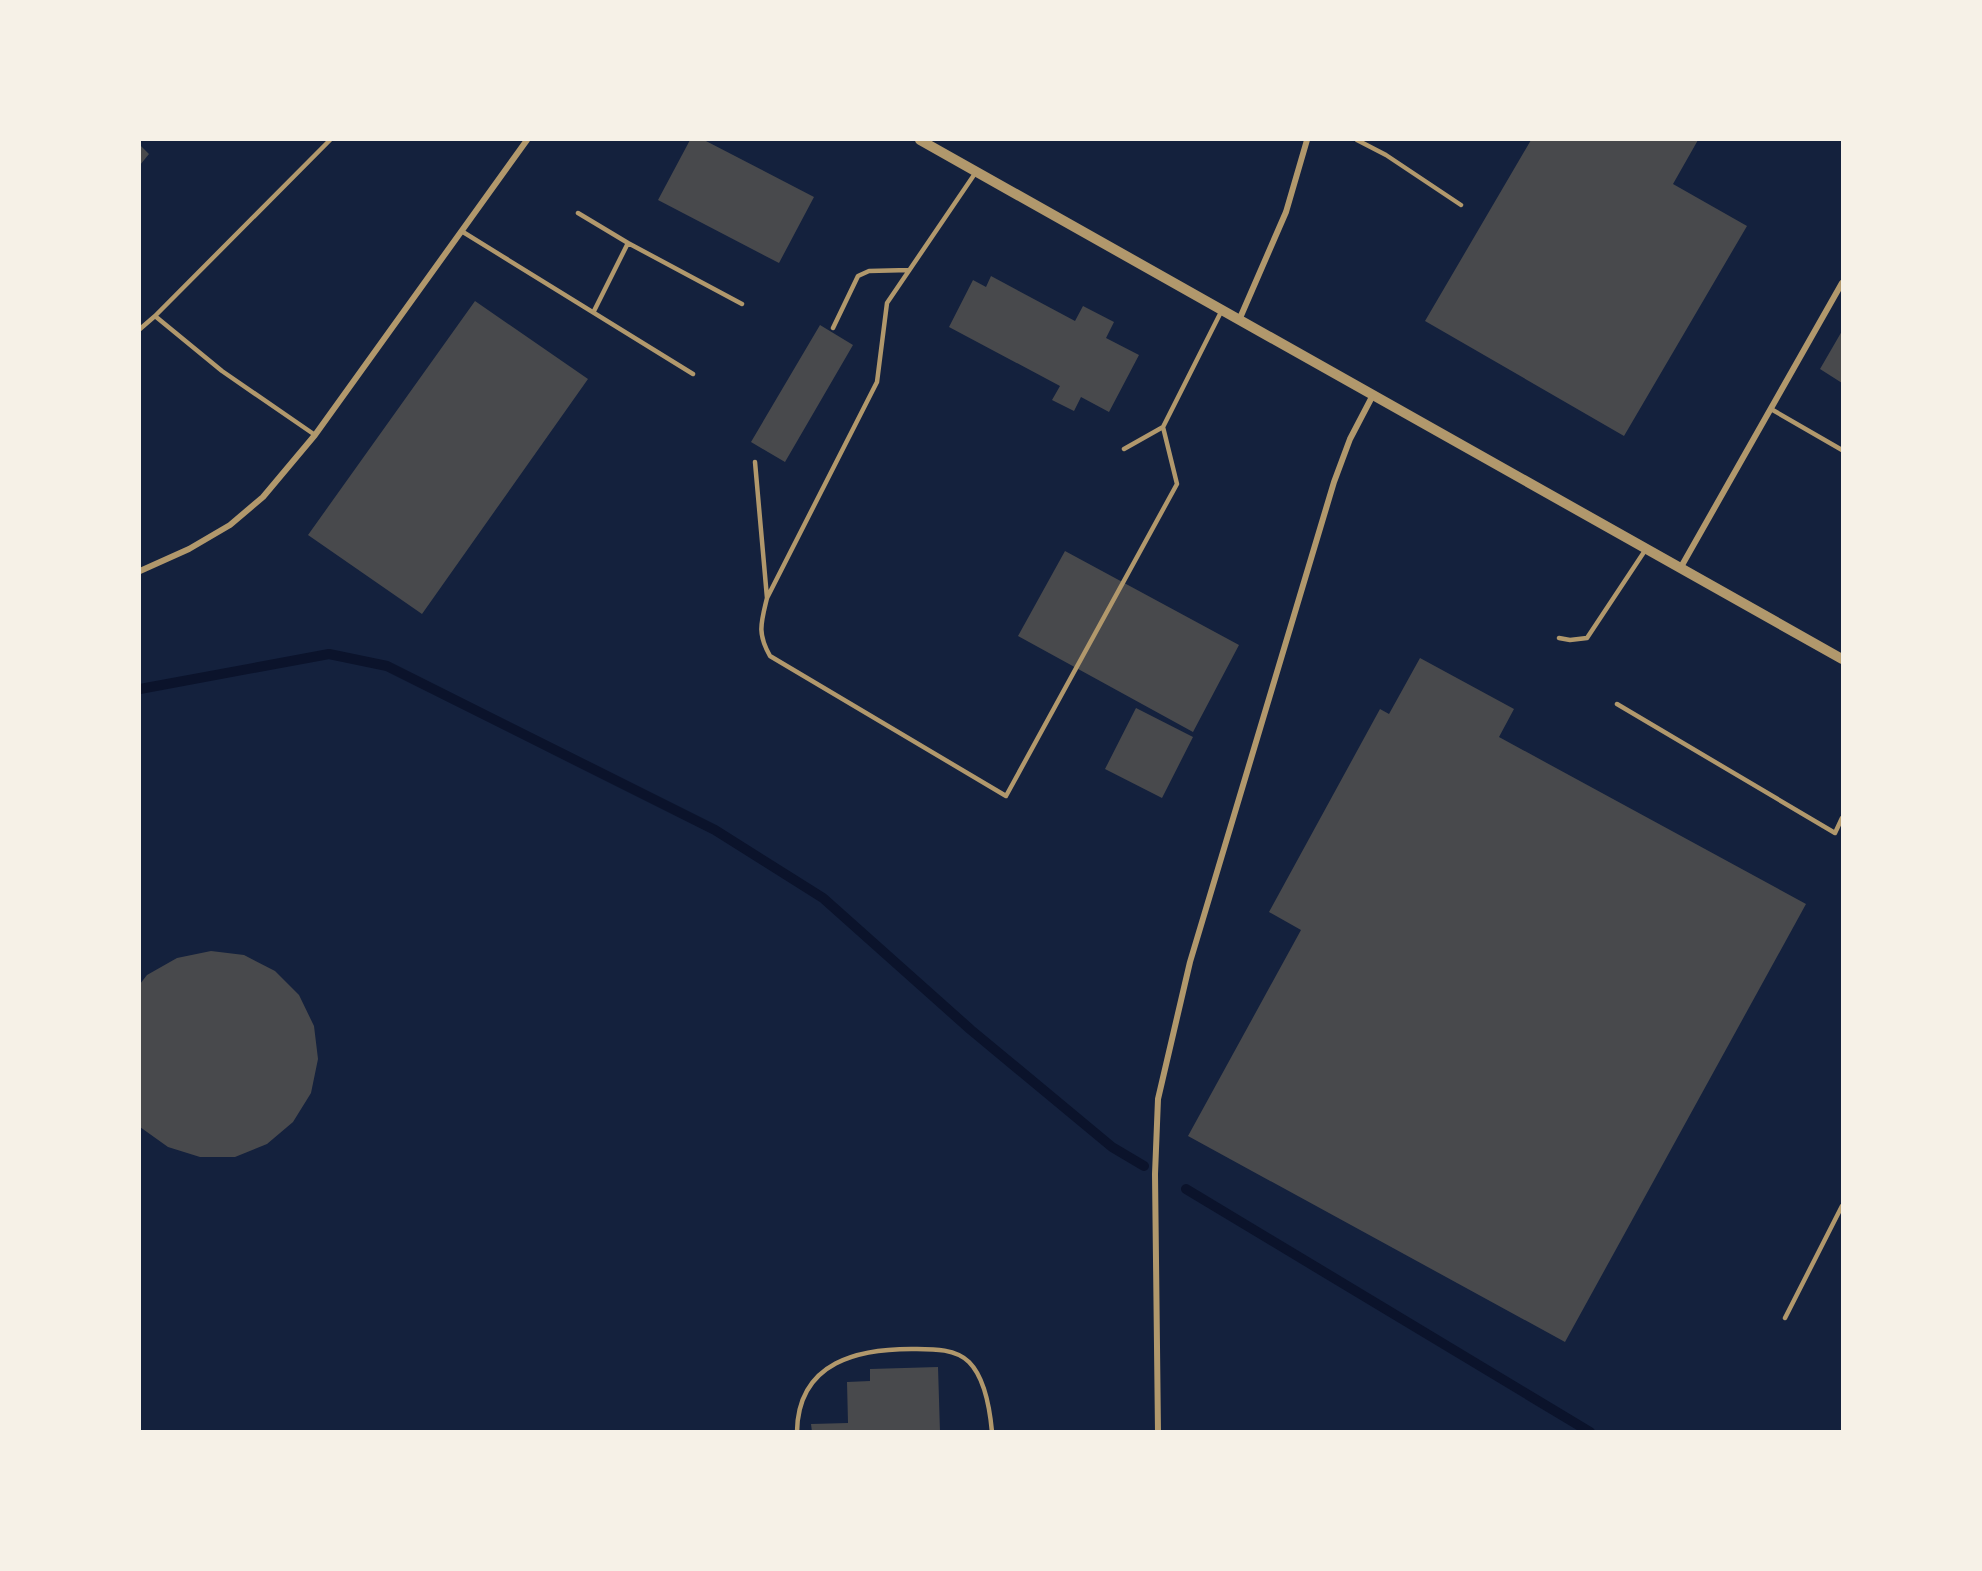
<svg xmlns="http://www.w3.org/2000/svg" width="1982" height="1571" viewBox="0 0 1982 1571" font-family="'Archivo Narrow',sans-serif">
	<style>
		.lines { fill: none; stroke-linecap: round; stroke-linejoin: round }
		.stream { stroke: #0b132b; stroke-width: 10 }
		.building { fill: #48494c }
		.service { stroke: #b1986c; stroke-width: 4.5 }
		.minor { stroke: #b1986c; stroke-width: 6 }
		.tertiary { stroke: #b1986c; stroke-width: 10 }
	</style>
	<rect width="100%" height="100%" fill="#14213d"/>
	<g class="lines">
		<path class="stream" d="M140,689L329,654L387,666L715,830L823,898L971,1030L1112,1147L1144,1166
			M1186,1189L1590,1432"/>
	</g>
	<path class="building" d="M690,140H704L814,197L779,263L658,200Z
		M1531,140H1698L1673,184L1747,226L1624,436L1425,321Z
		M140,145L149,154L140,165Z
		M991,276L1075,321L1083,306L1114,322L1106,338L1139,355L1109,412L1081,397L1074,411L1052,400L1060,386L949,327L973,280L986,287Z
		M475,301L588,379L422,614L308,535Z
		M820,325L853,345L785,462L751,442Z
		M1842,331V383L1820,369Z
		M1065,551L1239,645L1193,732L1018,636Z
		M1420,658L1514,709L1499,737L1806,904L1565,1342L1188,1136L1301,930L1269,912L1380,709L1389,714Z
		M1136,708L1193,737L1162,798L1105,769Z
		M211,951L244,955L275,971L299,995L314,1026L318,1059L311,1093L293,1122L267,1144L235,1157H200L168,1147L140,1127V984L147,975L177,958Z
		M938,1367L940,1432H812L811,1424L848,1423L847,1382L870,1381V1369Z"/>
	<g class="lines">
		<path class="service" d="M1357,140L1386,155L1461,205
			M976,172L887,303L877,382L767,598C761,623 757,633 770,656L1006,796L1177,484L1163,427
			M578,213L628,243
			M463,232L693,374
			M594,311L628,243L742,304
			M155,316L330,140
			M833,328L858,276L869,271L909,270
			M140,329L155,316L222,371L315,435
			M1771,409L1842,450
			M1124,449L1163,427L1221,312
			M755,462L767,598
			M1559,638L1570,640L1587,638L1646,549
			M1617,704L1835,833L1842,818
			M1785,1318L1842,1206
			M797,1432C798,1361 859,1348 917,1349C934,1349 956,1349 969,1362C985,1378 990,1410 992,1432"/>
		<path class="minor" d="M1240,318L1286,212L1307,140
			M1681,567L1842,283
			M140,571L189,549L230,525L263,497L315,435L527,140
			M1158,1432L1155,1174L1158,1099L1190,962L1334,482L1350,439L1373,395"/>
		<path class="tertiary" d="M920,140L1842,659"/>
	</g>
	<rect width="1982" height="1571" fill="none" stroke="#f6f1e7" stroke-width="282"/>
</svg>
